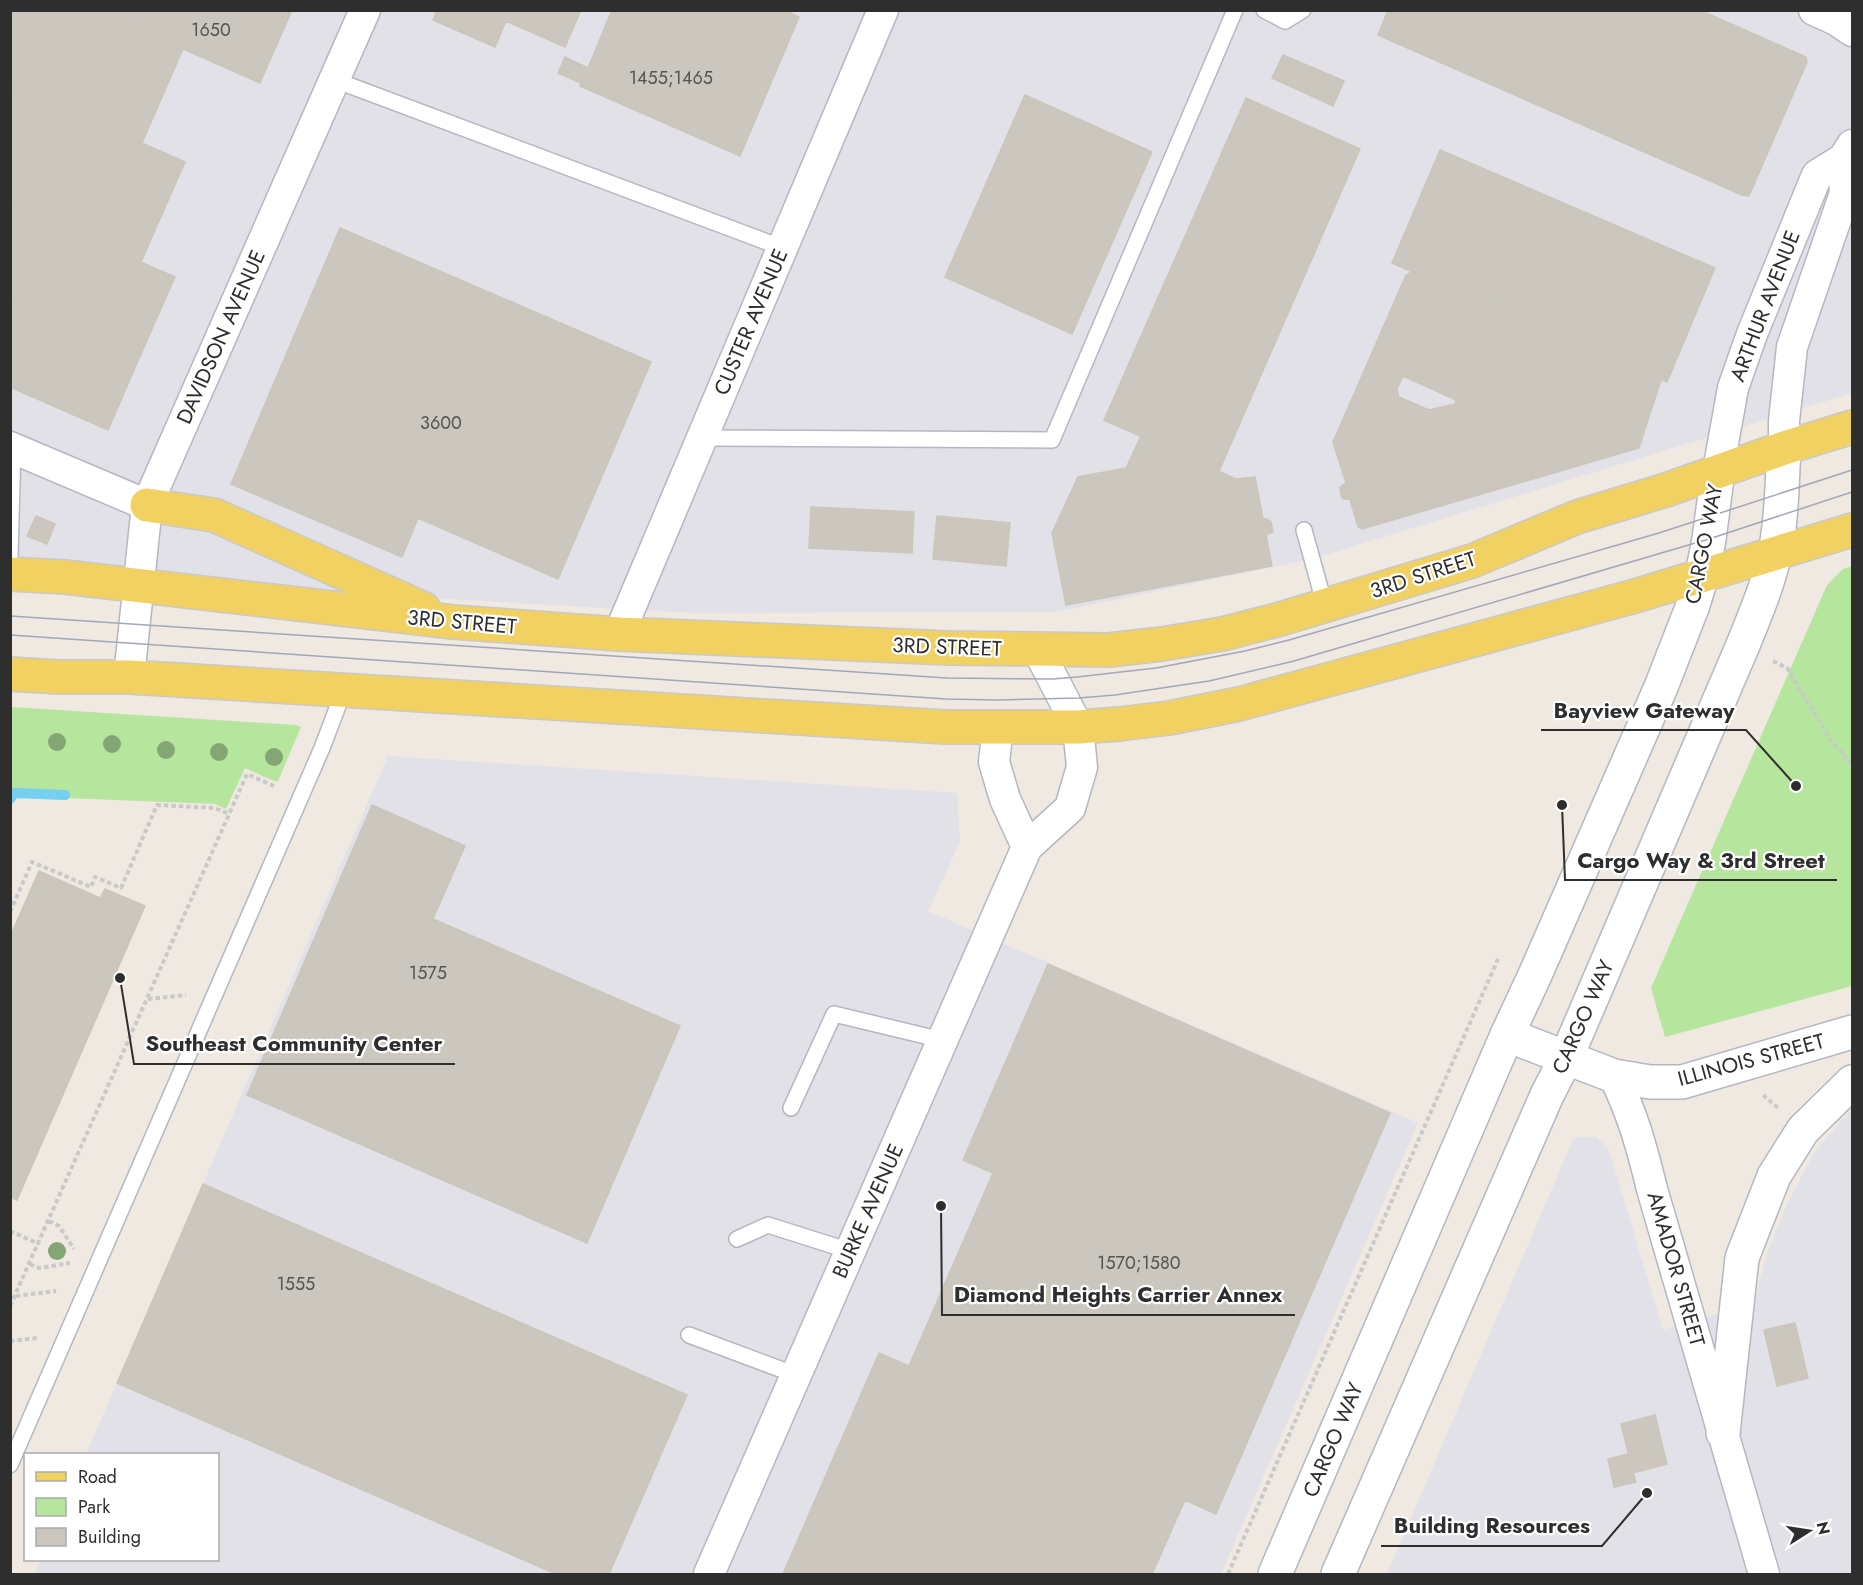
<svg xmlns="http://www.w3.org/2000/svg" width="1863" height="1585" viewBox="0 0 1863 1585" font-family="Jost,sans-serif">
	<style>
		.industrial { fill: #e3e1e8 }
		.green { fill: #b6e59e }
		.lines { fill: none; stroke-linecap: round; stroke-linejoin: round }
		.stream { stroke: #75cff0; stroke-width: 10 }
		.building { fill: #cbc7bf; stroke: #cbc5ba; stroke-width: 1.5; fill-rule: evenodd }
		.service-casing { stroke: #b4b7c1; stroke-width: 18 }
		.minor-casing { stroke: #b4b7c1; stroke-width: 33 }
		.tertiary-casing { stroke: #b4b7c1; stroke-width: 36 }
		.secondary-casing { stroke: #b4b7c1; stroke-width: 36 }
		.primary-casing { stroke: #c9c9c9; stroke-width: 36 }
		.path { stroke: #c9c9c9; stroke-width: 4; stroke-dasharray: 4.5 3; stroke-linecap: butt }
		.service { stroke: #fff; stroke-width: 15 }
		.minor { stroke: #fff; stroke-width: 30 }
		.tertiary { stroke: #fff; stroke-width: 33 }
		.secondary { stroke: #fff; stroke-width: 33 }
		.primary { stroke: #f2d163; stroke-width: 33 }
		.tram { stroke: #a3a6b8; stroke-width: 1.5 }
		.tree { fill: #84a574 }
		.labels { text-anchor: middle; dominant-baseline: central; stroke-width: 4.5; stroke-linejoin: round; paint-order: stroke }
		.number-label { font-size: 18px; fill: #555452 }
		.street-label { font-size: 21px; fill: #2e2e2e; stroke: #fff }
		.leader { fill: none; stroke: #2e2e2e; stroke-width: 2 }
		.callout-dot { fill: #2e2e2e; stroke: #fff; stroke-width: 2 }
		.callout-label { font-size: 22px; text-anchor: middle; font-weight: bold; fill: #2e2e2e; stroke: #fff; stroke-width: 4.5; stroke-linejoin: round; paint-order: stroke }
	</style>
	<rect width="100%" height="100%" fill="#efe9e1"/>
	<path class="industrial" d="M10,11H1852V393L1312,559L1056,612L693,613L11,574Z
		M388,756L957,793L960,842L928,911L1418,1123L1221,1574H34L41,1560H218V1454H86Z
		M1852,1109V1574H1387L1574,1137H1596L1609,1150L1663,1330L1754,1303L1768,1251L1788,1202L1815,1151Z"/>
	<path class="green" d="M1852,566V986L1665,1037L1651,988L1827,585L1843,569Z
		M11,707L296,725L301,727L278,781H274L245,768L226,809L215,804L66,798L65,793L14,790L11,791Z"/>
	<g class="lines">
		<path class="stream" d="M10,799L14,793L65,795"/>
	</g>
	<path class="building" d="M10,10H95L183,49L142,143L10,85Z
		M95,10H292L260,83Z
		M437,10H581L565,47L506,21L495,47L433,20Z
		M612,10H784L799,17L740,156L580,86L581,83L558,73L565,57L588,68Z
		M1388,10H1700L1806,57L1807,62L1749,196L1742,195L1378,35Z
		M1283,55L1344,81L1333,106L1272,78Z
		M10,85L64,109L20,209L10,205Z
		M1025,95L1152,152L1072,334L945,277Z
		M1246,98L1360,149L1219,471L1104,420Z
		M64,109L185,162L141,262L20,209Z
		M1440,150L1715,268L1667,382L1392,263Z
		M10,205L175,277L141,354L10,297Z
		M340,228L651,362L558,579L418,518L402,557L231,484Z
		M1412,272L1661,380L1639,448L1362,529L1358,527L1350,499H1343L1341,495L1340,487L1346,483L1333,442L1406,275ZM1403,376L1456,400L1455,404L1429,410L1399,397L1397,389Z
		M10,297L141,354L108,430L10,387Z
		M1141,436L1236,479L1255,477L1263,519H1267L1271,522L1273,532L1266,535L1272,566L1066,605L1052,533L1078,477L1126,468Z
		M811,507L914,512L912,553L809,548Z
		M36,516L55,524L47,544L27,536Z
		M937,516L1010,523L1006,566L933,559Z
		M372,805L465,846L433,919L680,1026L587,1243L247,1095Z
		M39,871L100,898L105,889L145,906L17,1200L10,1197V937Z
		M1048,964L1390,1113L1216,1514L1185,1500L1152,1574H783L879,1353L909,1366L993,1173L963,1160Z
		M203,1184L687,1395L609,1574H556L117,1383Z
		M1795,1323L1808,1378L1777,1386L1764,1330Z
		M1655,1415L1667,1464L1633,1473L1621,1424Z
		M1628,1454L1636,1482L1614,1487L1608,1459Z"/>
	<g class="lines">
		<defs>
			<path id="service" d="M1264,10L1285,21L1303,10
				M335,80L783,248
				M703,438L1052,440L1235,10
				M1304,530L1325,606
				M10,556L13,448
				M791,1108L834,1014L942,1040
				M737,1239L768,1225L850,1251
				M689,1335L796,1375
				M10,1465L322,748L344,690"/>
			<path id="minor" d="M1814,10L1836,20L1852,31
				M10,447L147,505
				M1784,448V421L1792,347L1845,193L1843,159
				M1718,471L1733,388L1752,334L1817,175L1843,159L1852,145
				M619,634L883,10
				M129,677L147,505L365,10
				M998,727L994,762L1005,799L1027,847
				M1614,1076C1633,1115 1642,1148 1652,1189L1764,1574
				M709,1574L1027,847L1070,808L1082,767L1078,727L1038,650"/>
			<path id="tertiary" d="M1507,1035L1614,1076L1650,1082H1682L1852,1032
				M1723,1433L1742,1258L1774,1176L1803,1130L1852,1082"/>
			<path id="secondary" d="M1275,1574L1507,1035L1535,975L1661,687L1693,605L1702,575L1709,539L1718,471
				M1338,1574L1547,1095L1566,1058L1743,645C1755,615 1768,585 1775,553C1782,519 1782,482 1784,448"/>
			<path id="primary" d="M147,505L214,515L424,609
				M10,574L65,577L453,622L619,634L948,648L1109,650L1162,644L1222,634L1277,620L1472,561L1577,517L1666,490L1784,448L1852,427
				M10,674L59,677H129L945,727H1078L1119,724L1169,718L1239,704L1635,596L1852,530"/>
		</defs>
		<use href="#service" class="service-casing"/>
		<use href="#minor" class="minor-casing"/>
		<use href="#tertiary" class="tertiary-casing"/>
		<use href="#secondary" class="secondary-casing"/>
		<use href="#primary" class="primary-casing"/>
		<path class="path" d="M1773,661L1787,668L1832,742L1852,765
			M10,912L32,862L91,887L95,877L121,888L157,805L215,808L229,814
			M148,999L186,995
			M1763,1095L1778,1108
			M49,1221L59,1226L74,1249
			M10,1231L39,1244
			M30,1264L39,1268L70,1263
			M16,1296L56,1291
			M10,1306L247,774L276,787
			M10,1341L37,1338
			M1228,1574L1498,959"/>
		<use href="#service" class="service"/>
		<use href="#minor" class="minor"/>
		<use href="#tertiary" class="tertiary"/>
		<use href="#secondary" class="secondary"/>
		<use href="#primary" class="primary"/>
		<path class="tram" d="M10,616L947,678L1053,679L1077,677L1156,668L1245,651L1289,640L1659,533L1852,470
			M10,635L946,699L997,700L1079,698L1115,695L1209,681L1294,661L1709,539L1852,492"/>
	</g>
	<g class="tree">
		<circle cx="57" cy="742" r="9"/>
		<circle cx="112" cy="744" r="9"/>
		<circle cx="166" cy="750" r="9"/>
		<circle cx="219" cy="752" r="9"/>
		<circle cx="274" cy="757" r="9"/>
		<circle cx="57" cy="1251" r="9"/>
	</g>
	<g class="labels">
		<g class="number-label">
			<text x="211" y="30">1650</text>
			<text x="671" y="78">1455;1465</text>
			<text x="441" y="423">3600</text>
			<text x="428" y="973">1575</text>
			<text x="1139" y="1263">1570;1580</text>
			<text x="296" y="1284">1555</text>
		</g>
		<g class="street-label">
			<text transform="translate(1765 306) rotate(-69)">ARTHUR AVENUE</text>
			<text transform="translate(751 322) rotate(-67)">CUSTER AVENUE</text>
			<text transform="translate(221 337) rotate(-66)">DAVIDSON AVENUE</text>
			<text transform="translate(1704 544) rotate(-79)">CARGO WAY</text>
			<text transform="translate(1423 575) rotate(-18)">3RD STREET</text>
			<text transform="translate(462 622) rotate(5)">3RD STREET</text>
			<text transform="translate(947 647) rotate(2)">3RD STREET</text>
			<text transform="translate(1583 1017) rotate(-66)">CARGO WAY</text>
			<text transform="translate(1751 1060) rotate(-15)">ILLINOIS STREET</text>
			<text transform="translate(868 1211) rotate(-66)">BURKE AVENUE</text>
			<text transform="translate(1676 1269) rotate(74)">AMADOR STREET</text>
			<text transform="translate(1333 1440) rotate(-67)">CARGO WAY</text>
		</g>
	</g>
	<path class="leader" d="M1796 786L1746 730H1541M1562 805L1565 880H1837M120 978L134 1064H455M941 1206L942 1315H1295M1647 1493L1602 1546H1381"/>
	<g class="callout-dot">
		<circle cx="1796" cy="786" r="6"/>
		<circle cx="1562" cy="805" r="6"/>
		<circle cx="120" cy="978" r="6"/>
		<circle cx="941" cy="1206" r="6"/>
		<circle cx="1647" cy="1493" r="6"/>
	</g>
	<g class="callout-label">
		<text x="1644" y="718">Bayview Gateway</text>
		<text x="1701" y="868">Cargo Way &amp; 3rd Street</text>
		<text x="294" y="1051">Southeast Community Center</text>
		<text x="1118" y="1302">Diamond Heights Carrier Annex</text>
		<text x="1492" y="1533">Building Resources</text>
	</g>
	<rect width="1863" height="1585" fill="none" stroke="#2e2e2e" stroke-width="24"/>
	<rect x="24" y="1453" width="195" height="108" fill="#ffffff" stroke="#ababab" stroke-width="1.5"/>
	<rect x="36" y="1472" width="30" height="9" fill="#f2d163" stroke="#ababab" stroke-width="1.5"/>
	<text x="78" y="1483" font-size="18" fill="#2e2e2e">Road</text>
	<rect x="36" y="1498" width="30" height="18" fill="#b6e59e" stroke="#ababab" stroke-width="1.5"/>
	<text x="78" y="1513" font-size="18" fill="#2e2e2e">Park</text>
	<rect x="36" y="1528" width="30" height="18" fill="#cbc7bf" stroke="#ababab" stroke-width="1.5"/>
	<text x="78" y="1543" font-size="18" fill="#2e2e2e">Building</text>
	<g transform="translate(1809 1531) rotate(78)" stroke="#ffffff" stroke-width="4.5" paint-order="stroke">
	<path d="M0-4.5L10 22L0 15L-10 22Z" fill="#2e2e2e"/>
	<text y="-9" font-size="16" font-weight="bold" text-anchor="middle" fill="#2e2e2e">N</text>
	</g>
</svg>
